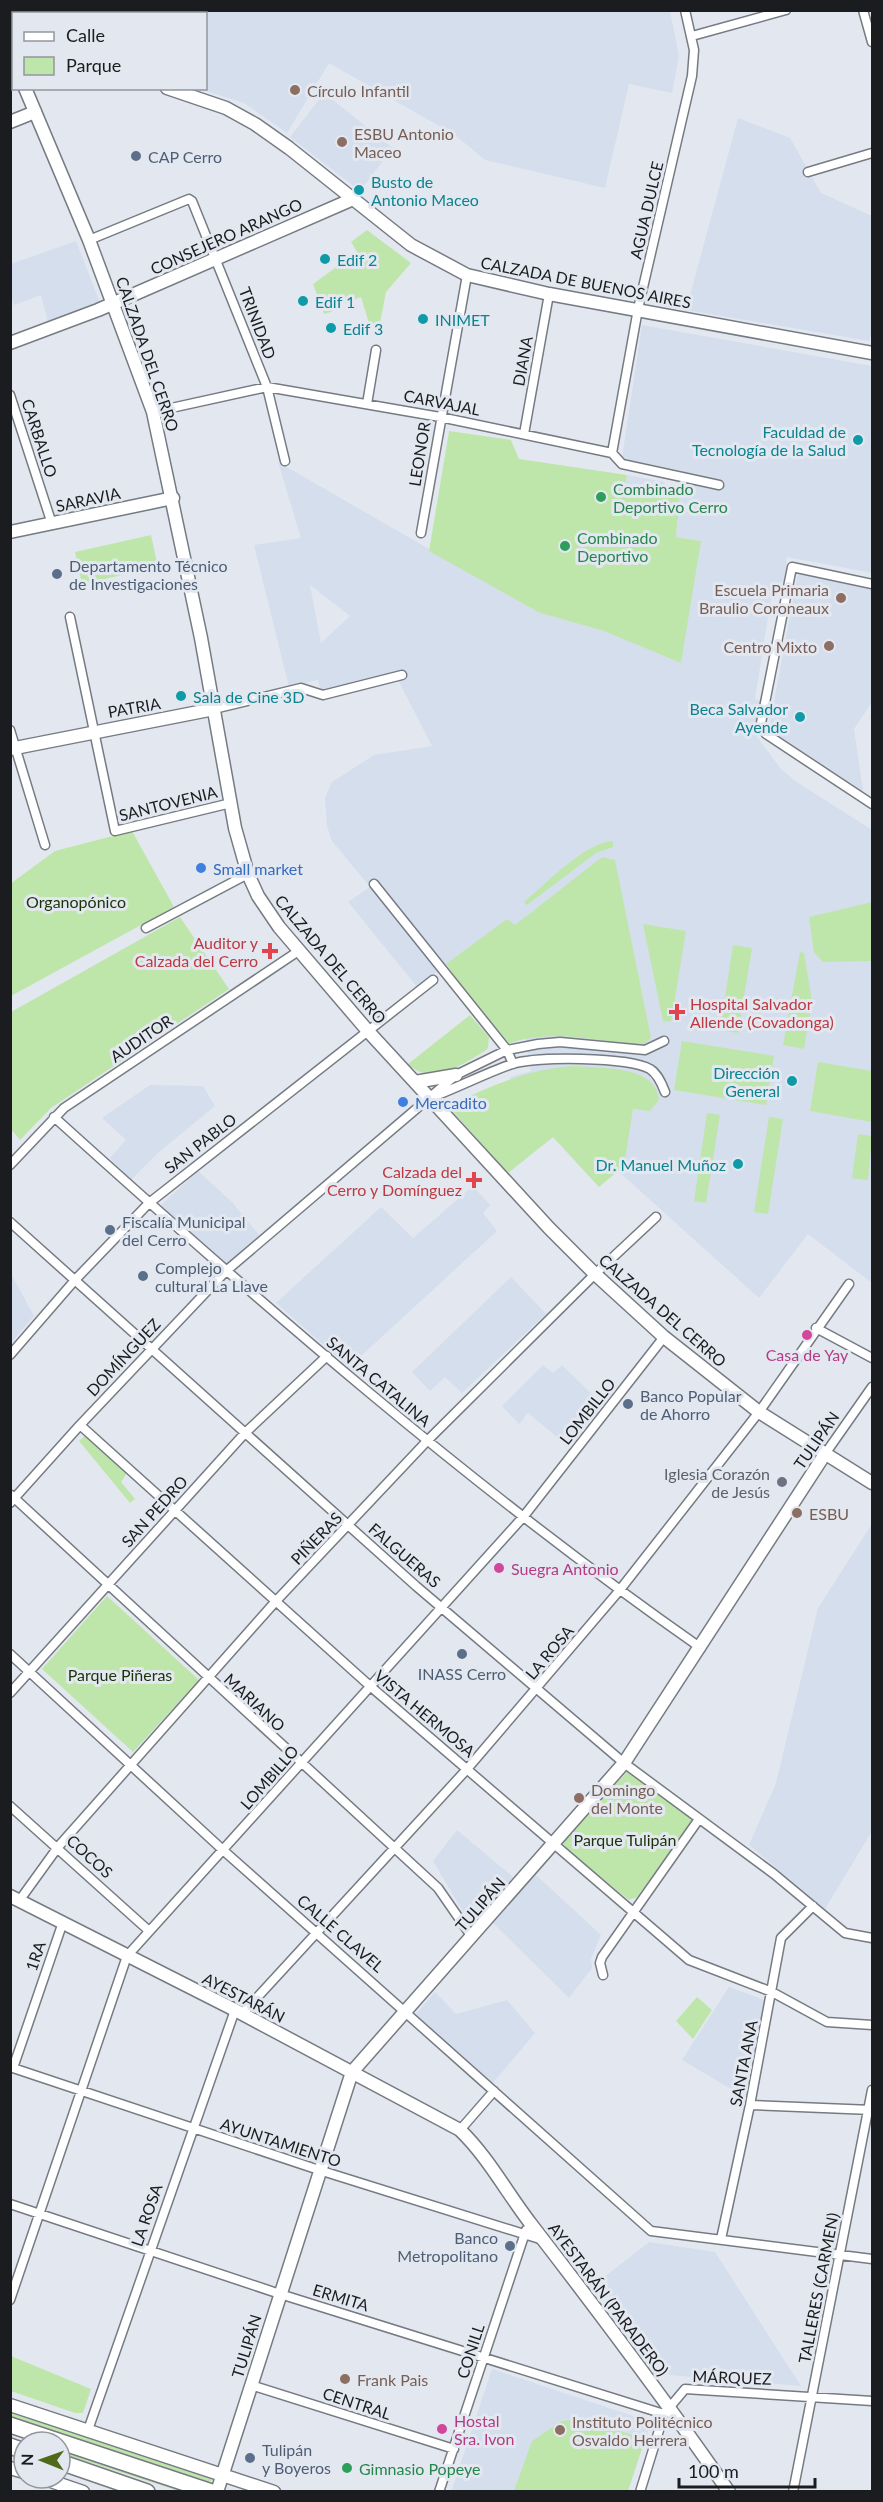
<svg xmlns="http://www.w3.org/2000/svg" width="883" height="2502" viewBox="0 0 883 2502" font-family="Lato,sans-serif">
	<style>
		.built { fill: #d4deec; fill-rule: evenodd }
		.green { fill: #bfe6aa }
		.lines { fill: none; stroke-linecap: round; stroke-linejoin: round }
		.street-casing { stroke: #767b82; stroke-width: 11 }
		.secondary-casing { stroke: #767b82; stroke-width: 15 }
		.primary-casing { stroke: #767b82; stroke-width: 15 }
		.highway-casing { stroke: #767b82; stroke-width: 18 }
		.street { stroke: #fff; stroke-width: 8 }
		.secondary { stroke: #fff; stroke-width: 12 }
		.primary { stroke: #fff; stroke-width: 12 }
		.highway { stroke: #fff; stroke-width: 15 }
		.education-dot { fill: #8d6e63; stroke: #e3e8f0; stroke-width: 2 }
		.service-dot { fill: #5c6f8a; stroke: #e3e8f0; stroke-width: 2 }
		.culture-dot { fill: #0f9aa8; stroke: #e3e8f0; stroke-width: 2 }
		.leisure-dot { fill: #2e9e5b; stroke: #e3e8f0; stroke-width: 2 }
		.shop-dot { fill: #3f7fe0; stroke: #e3e8f0; stroke-width: 2 }
		.health-dot { fill: #e0444e; stroke: #e3e8f0; stroke-width: 2 }
		.hotel-dot { fill: #d1479c; stroke: #e3e8f0; stroke-width: 2 }
		.worship-dot { fill: #6b7280; stroke: #e3e8f0; stroke-width: 2 }
		.labels { text-anchor: middle; dominant-baseline: central; stroke-width: 6; stroke-linejoin: round; paint-order: stroke }
		.education-label { font-size: 16px; fill: #785e54; stroke: #e3e8f0; text-anchor: start }
		.service-label { font-size: 16px; fill: #4e5e75; stroke: #e3e8f0; text-anchor: start }
		.culture-label { font-size: 16px; fill: #0d838f; stroke: #e3e8f0; text-anchor: start }
		.street-label { font-size: 16px; fill: #1a1c1f; stroke: #e3e8f0 }
		.leisure-label { font-size: 16px; fill: #27864d; stroke: #e3e8f0; text-anchor: start }
		.shop-label { font-size: 16px; fill: #366cbe; stroke: #e3e8f0; text-anchor: start }
		.park-label { font-size: 16px; fill: #1a3309; stroke: #e3e8f0 }
		.health-label { font-size: 16px; fill: #be3a42; stroke: #e3e8f0; text-anchor: end }
		.hotel-label { font-size: 16px; fill: #b23c85; stroke: #e3e8f0; text-anchor: start }
		.worship-label { font-size: 16px; fill: #5b616d; stroke: #e3e8f0; text-anchor: end }
	</style>
	<rect width="100%" height="100%" fill="#e3e8f0"/>
	<path class="built" d="M184,11H670L679,56L672,93L629,84L605,188L485,160L455,135L329,63L287,133L244,103L200,89L206,88V14L183,13Z
		M324,93L393,148L360,191L290,137Z
		M738,118L790,138L821,193L872,216V332L869,341L686,310Z
		M76,241L100,303L48,322L41,295L14,305L11,297V264Z
		M642,325L872,366V573L787,557L784,581L773,586L755,699L761,701L757,737L781,769L795,781L872,830V1283L808,1234L759,1298L617,1170L599,1187L553,1137L508,1173L510,1077L531,1071L525,1038L505,1045L446,964L418,988L348,902L370,887L332,841L327,826L325,798L332,782L374,755L432,746L396,676L321,693L318,680L289,687L254,545L301,538L278,462L540,613L604,631L701,541L676,537L683,471L622,458ZM310,585L350,616L321,643Z
		M627,475L665,482L663,493L625,485Z
		M798,573L872,590V702L854,729L863,791L769,729Z
		M150,1085L203,1086L215,1106L159,1152L130,1181L110,1158L126,1140L102,1118Z
		M198,1171L232,1202L259,1235L226,1264L160,1206Z
		M473,1186L490,1205L483,1213L497,1231L349,1367L276,1303L381,1207L413,1238Z
		M11,1274L34,1316L11,1343H10Z
		M511,1277L546,1314L462,1393L445,1377L430,1391L412,1372Z
		M543,1365L553,1373L562,1365L598,1400L563,1442L528,1413L519,1424L502,1406Z
		M872,1524V1831L825,1909L749,1845L776,1783L818,1608Z
		M457,1830L513,1877L471,1925L433,1861Z
		M536,1875L601,1935L591,1959L592,1968L569,1998L492,1922Z
		M729,1987L765,2000L743,2096L682,2060Z
		M435,1992L456,2014L507,2000L535,2033L493,2083L415,2015Z
		M649,2242L715,2252L801,2386L669,2375L598,2282Z
		M492,2369L651,2422L628,2491L451,2492Z"/>
	<path class="green" d="M367,230L411,263L386,292L380,323L371,330L361,297L339,305L337,310L324,314L313,284L357,252L351,242Z
		M449,431L511,440L519,459L627,475L625,485L680,496L676,537L701,541L681,663L604,631L540,613L429,551Z
		M151,535L158,567L82,584L75,552Z
		M132,831L174,907L11,996L10,884L55,851Z
		M613,841V847L596,853L527,905L524,902C546,884 585,842 613,841Z
		M602,857L615,860L651,1038L643,1045C596,1042 551,1027 505,1045L446,964L507,919L515,925Z
		M872,902V961L823,962L814,952L809,917Z
		M180,917L229,989L51,1108L20,1140L11,1129V1012Z
		M643,924L686,931L671,1022L663,1021Z
		M733,945L752,948L738,1033L720,1030Z
		M800,952L804,953L812,1001L804,1049L783,1045Z
		M470,1015L489,1037L488,1048L485,1051C461,1065 432,1087 408,1064Z
		M682,1041L774,1056L766,1105L674,1090Z
		M818,1062L872,1071V1122L810,1111Z
		M577,1066C604,1069 656,1065 659,1100L650,1111L633,1109L624,1166L599,1187L553,1137L508,1173L448,1106C491,1086 529,1068 577,1066Z
		M707,1113L720,1115L706,1203L694,1201Z
		M769,1117L783,1119L768,1214L754,1212Z
		M858,1134L872,1136L868,1180L852,1178Z
		M85,1436L127,1473L121,1482L135,1499L130,1503L79,1441Z
		M107,1596L199,1680L133,1752L42,1669Z
		M627,1772L691,1816L692,1821L637,1897L629,1900L565,1848L563,1840Z
		M697,1997L712,2010L693,2039L676,2021Z
		M11,2356L91,2389L83,2413H75L11,2391Z
		M11,2410L210,2477L212,2480L209,2482L11,2417Z
		M582,2419L645,2439L628,2491H514L532,2441L562,2421Z
		M60,2446L196,2491H179L60,2453Z"/>
	<g class="lines">
		<defs>
			<path id="street" d="M863,10L872,42
				M692,36L786,10
				M808,172L872,153
				M89,240L189,199L192,201L267,387L285,461
				M10,395L52,524
				M367,404L376,350
				M153,412L267,387L440,417L612,453L622,464L719,485
				M524,434L549,294
				M612,453L638,309L692,76L694,50L685,10
				M421,533L467,275
				M872,584L792,567L761,723L766,734L872,804
				M70,617L115,831L231,803
				M214,709L301,688L323,695L402,675
				M10,730L45,845
				M374,884L507,1050L513,1064
				M146,928L248,874
				M435,1096C461,1086 486,1073 512,1064C536,1056 628,1057 650,1069C658,1074 662,1084 665,1092
				M54,1117C261,1304 472,1488 701,1648
				M10,1165L64,1108L300,950
				M10,1222L416,1586L624,1763L774,1874L845,1933L872,1938
				M816,1328L872,1358
				M10,1355L75,1280L149,1203L433,980
				M80,1425L370,1686L689,1960L772,1992L827,2022L872,2025
				M825,1454L872,1387
				M11,1495L438,1888L472,1937
				M10,1503L80,1425L226,1271L456,1075L507,1050L538,1044L560,1042L645,1050L664,1041
				M10,1654L224,1851L651,2231L872,2259
				M10,1693L245,1433L327,1356
				M10,1806L148,1930
				M19,1901L58,1847L276,1601L427,1441L595,1274L656,1217
				M603,1975L600,1963L602,1957L699,1819
				M242,2014L468,1768L619,1591L759,1412L849,1284
				M10,2067L319,2170L543,2240
				M13,2068L63,1922
				M750,2105L872,2110
				M460,2130L494,2091
				M10,2204L280,2294L664,2414
				M721,2239L750,2105L781,1938L813,1906
				M10,2300L127,1956L524,1516L664,1337
				M251,2385L454,2449
				M88,2430L235,2010
				M439,2492L526,2230
				M640,2492L664,2414L685,2389L872,2401
				M793,2492L872,2090"/>
			<path id="secondary" d="M141,14L142,10
				M167,88L226,108L255,124L289,148L411,245L467,275L549,294L872,353
				M10,122L35,112
				M10,343L98,310L353,199
				M10,532L173,498
				M10,749L214,709
				M10,1896L235,2010L460,2130C488,2157 507,2193 531,2224C599,2312 665,2400 729,2492
				M217,2492L352,2072L624,1763L825,1454"/>
			<path id="primary" d="M10,65L14,70
				M25,88L89,240L153,412L201,638L235,828L248,874L258,896L279,927L367,1030L549,1228L595,1274L664,1337L759,1412L872,1483
				M415,1082L456,1075
				M10,2405L274,2492
				M10,2468L24,2472
				M42,2478L83,2492"/>
			<path id="highway" d="M10,2425L212,2492
				M10,2446L24,2451
				M60,2462L147,2492"/>
		</defs>
		<use href="#street" class="street-casing"/>
		<use href="#secondary" class="secondary-casing"/>
		<use href="#primary" class="primary-casing"/>
		<use href="#highway" class="highway-casing"/>
		<use href="#street" class="street"/>
		<use href="#secondary" class="secondary"/>
		<use href="#primary" class="primary"/>
		<use href="#highway" class="highway"/>
	</g>
	<g class="education-dot">
		<circle cx="295" cy="90" r="6"/>
		<circle cx="342" cy="142" r="6"/>
		<circle cx="841" cy="598" r="6"/>
		<circle cx="829" cy="646" r="6"/>
		<circle cx="797" cy="1513" r="6"/>
		<circle cx="579" cy="1798" r="6"/>
		<circle cx="345" cy="2379" r="6"/>
		<circle cx="560" cy="2430" r="6"/>
	</g>
	<g class="service-dot">
		<circle cx="136" cy="156" r="6"/>
		<circle cx="57" cy="574" r="6"/>
		<circle cx="110" cy="1230" r="6"/>
		<circle cx="143" cy="1276" r="6"/>
		<circle cx="628" cy="1404" r="6"/>
		<circle cx="462" cy="1654" r="6"/>
		<circle cx="510" cy="2246" r="6"/>
		<circle cx="250" cy="2458" r="6"/>
	</g>
	<g class="culture-dot">
		<circle cx="359" cy="190" r="6"/>
		<circle cx="325" cy="259" r="6"/>
		<circle cx="303" cy="301" r="6"/>
		<circle cx="423" cy="319" r="6"/>
		<circle cx="331" cy="328" r="6"/>
		<circle cx="858" cy="440" r="6"/>
		<circle cx="181" cy="696" r="6"/>
		<circle cx="800" cy="717" r="6"/>
		<circle cx="792" cy="1081" r="6"/>
		<circle cx="738" cy="1164" r="6"/>
	</g>
	<g class="leisure-dot">
		<circle cx="601" cy="497" r="6"/>
		<circle cx="565" cy="546" r="6"/>
		<circle cx="347" cy="2468" r="6"/>
	</g>
	<g class="shop-dot">
		<circle cx="201" cy="868" r="6"/>
		<circle cx="403" cy="1102" r="6"/>
	</g>
	<g class="health-dot">
		<path d="M267 942h6v6h6v6h-6v6h-6v-6h-6v-6h6z"/>
		<path d="M674 1003h6v6h6v6h-6v6h-6v-6h-6v-6h6z"/>
		<path d="M471 1171h6v6h6v6h-6v6h-6v-6h-6v-6h6z"/>
	</g>
	<g class="hotel-dot">
		<circle cx="807" cy="1335" r="6"/>
		<circle cx="499" cy="1568" r="6"/>
		<circle cx="442" cy="2429" r="6"/>
	</g>
	<circle class="worship-dot" cx="782" cy="1482" r="6"/>
	<g class="labels">
		<g class="education-label">
			<text x="307" y="90">Círculo Infantil</text>
			<text x="354" y="133">ESBU Antonio<tspan x="354" dy="18">Maceo</tspan></text>
			<text x="829" y="589" text-anchor="end">Escuela Primaria<tspan x="829" dy="18">Braulio Coroneaux</tspan></text>
			<text x="817" y="646" text-anchor="end">Centro Mixto</text>
			<text x="809" y="1513">ESBU</text>
			<text x="591" y="1789">Domingo<tspan x="591" dy="18">del Monte</tspan></text>
			<text x="357" y="2379">Frank Pais</text>
			<text x="572" y="2421">Instituto Politécnico<tspan x="572" dy="18">Osvaldo Herrera</tspan></text>
		</g>
		<g class="service-label">
			<text x="148" y="156">CAP Cerro</text>
			<text x="69" y="565">Departamento Técnico<tspan x="69" dy="18">de Investigaciones</tspan></text>
			<text x="122" y="1221">Fiscalía Municipal<tspan x="122" dy="18">del Cerro</tspan></text>
			<text x="155" y="1267">Complejo<tspan x="155" dy="18">cultural La Llave</tspan></text>
			<text x="640" y="1395">Banco Popular<tspan x="640" dy="18">de Ahorro</tspan></text>
			<text x="462" y="1673" text-anchor="middle">INASS Cerro</text>
			<text x="498" y="2237" text-anchor="end">Banco<tspan x="498" dy="18">Metropolitano</tspan></text>
			<text x="262" y="2449">Tulipán<tspan x="262" dy="18">y Boyeros</tspan></text>
		</g>
		<g class="culture-label">
			<text x="371" y="181">Busto de<tspan x="371" dy="18">Antonio Maceo</tspan></text>
			<text x="337" y="259">Edif 2</text>
			<text x="315" y="301">Edif 1</text>
			<text x="435" y="319">INIMET</text>
			<text x="343" y="328">Edif 3</text>
			<text x="846" y="431" text-anchor="end">Faculdad de<tspan x="846" dy="18">Tecnología de la Salud</tspan></text>
			<text x="193" y="696">Sala de Cine 3D</text>
			<text x="788" y="708" text-anchor="end">Beca Salvador<tspan x="788" dy="18">Ayende</tspan></text>
			<text x="780" y="1072" text-anchor="end">Dirección<tspan x="780" dy="18">General</tspan></text>
			<text x="726" y="1164" text-anchor="end">Dr. Manuel Muñoz</text>
		</g>
		<g class="street-label">
			<text transform="translate(646 210) rotate(-77)">AGUA DULCE</text>
			<text transform="translate(226 236) rotate(-24)">CONSEJERO ARANGO</text>
			<text transform="translate(586 282) rotate(11)">CALZADA DE BUENOS AIRES</text>
			<text transform="translate(258 323) rotate(69)">TRINIDAD</text>
			<text transform="translate(148 354) rotate(71)">CALZADA DEL CERRO</text>
			<text transform="translate(522 361) rotate(-80)">DIANA</text>
			<text transform="translate(442 402) rotate(11)">CARVAJAL</text>
			<text transform="translate(40 438) rotate(72)">CARBALLO</text>
			<text transform="translate(419 454) rotate(-81)">LEONOR</text>
			<text transform="translate(88 499) rotate(-12)">SARAVIA</text>
			<text transform="translate(134 707) rotate(-10)">PATRIA</text>
			<text transform="translate(168 803) rotate(-14)">SANTOVENIA</text>
			<text transform="translate(331 959) rotate(50)">CALZADA DEL CERRO</text>
			<text transform="translate(141 1038) rotate(-34)">AUDITOR</text>
			<text transform="translate(200 1143) rotate(-38)">SAN PABLO</text>
			<text transform="translate(663 1310) rotate(41)">CALZADA DEL CERRO</text>
			<text transform="translate(123 1357) rotate(-47)">DOMÍNGUEZ</text>
			<text transform="translate(379 1381) rotate(40)">SANTA CATALINA</text>
			<text transform="translate(587 1411) rotate(-52)">LOMBILLO</text>
			<text transform="translate(816 1440) rotate(-55)">TULIPÁN</text>
			<text transform="translate(154 1511) rotate(-48)">SAN PEDRO</text>
			<text transform="translate(316 1538) rotate(-46)">PIÑERAS</text>
			<text transform="translate(405 1555) rotate(41)">FALGUERAS</text>
			<text transform="translate(549 1652) rotate(-50)">LA ROSA</text>
			<text transform="translate(255 1702) rotate(43)">MARIANO</text>
			<text transform="translate(425 1713) rotate(40)">VISTA HERMOSA</text>
			<text transform="translate(269 1777) rotate(-49)">LOMBILLO</text>
			<text transform="translate(90 1856) rotate(42)">COCOS</text>
			<text transform="translate(480 1904) rotate(-49)">TULIPÁN</text>
			<text transform="translate(341 1933) rotate(41)">CALLE CLAVEL</text>
			<text transform="translate(35 1956) rotate(-71)">1RA</text>
			<text transform="translate(244 1997) rotate(27)">AYESTARÁN</text>
			<text transform="translate(743 2063) rotate(-79)">SANTA ANA</text>
			<text transform="translate(281 2142) rotate(18)">AYUNTAMIENTO</text>
			<text transform="translate(146 2215) rotate(-71)">LA ROSA</text>
			<text transform="translate(818 2288) rotate(-79)">TALLERES (CARMEN)</text>
			<text transform="translate(341 2297) rotate(17)">ERMITA</text>
			<text transform="translate(609 2299) rotate(53)">AYESTARÁN (PARADERO)</text>
			<text transform="translate(246 2346) rotate(-73)">TULIPÁN</text>
			<text transform="translate(470 2351) rotate(-72)">CONILL</text>
			<text transform="translate(732 2377) rotate(2)">MÁRQUEZ</text>
			<text transform="translate(357 2403) rotate(18)">CENTRAL</text>
		</g>
		<g class="leisure-label">
			<text x="613" y="488">Combinado<tspan x="613" dy="18">Deportivo Cerro</tspan></text>
			<text x="577" y="537">Combinado<tspan x="577" dy="18">Deportivo</tspan></text>
			<text x="359" y="2468">Gimnasio Popeye</text>
		</g>
		<g class="shop-label">
			<text x="213" y="868">Small market</text>
			<text x="415" y="1102">Mercadito</text>
		</g>
		<g class="park-label">
			<text x="76" y="901">Organopónico</text>
			<text x="120" y="1674">Parque Piñeras</text>
			<text x="625" y="1839">Parque Tulipán</text>
		</g>
		<g class="health-label">
			<text x="258" y="942">Auditor y<tspan x="258" dy="18">Calzada del Cerro</tspan></text>
			<text x="690" y="1003" text-anchor="start">Hospital Salvador<tspan x="690" dy="18">Allende (Covadonga)</tspan></text>
			<text x="462" y="1171">Calzada del<tspan x="462" dy="18">Cerro y Domínguez</tspan></text>
		</g>
		<g class="hotel-label">
			<text x="807" y="1354" text-anchor="middle">Casa de Yay</text>
			<text x="511" y="1568">Suegra Antonio</text>
			<text x="454" y="2420">Hostal<tspan x="454" dy="18">Sra. Ivon</tspan></text>
		</g>
		<g class="worship-label">
			<text x="770" y="1473">Iglesia Corazón<tspan x="770" dy="18">de Jesús</tspan></text>
		</g>
	</g>
	<rect width="883" height="2502" fill="none" stroke="#1a1c1f" stroke-width="24"/>
	<rect x="12" y="12" width="195" height="78" fill="#e3e8f0" stroke="#93969c" stroke-width="1.5"/>
	<rect x="24" y="32" width="30" height="9" fill="#ffffff" stroke="#93969c" stroke-width="1.5"/>
	<text x="66" y="42" font-size="18" fill="#1a1c1f">Calle</text>
	<rect x="24" y="57" width="30" height="18" fill="#bfe6aa" stroke="#93969c" stroke-width="1.5"/>
	<text x="66" y="72" font-size="18" fill="#1a1c1f">Parque</text>
	<g transform="translate(42 2460) rotate(271)"><circle r="28" fill="#e3e8f0" stroke="#93969c" stroke-width="1.5"/>
	<path d="M0-4.5L10 22L0 15L-10 22Z" fill="#50691a"/>
	<text y="-9" font-size="16" font-weight="bold" text-anchor="middle" fill="#1a1c1f">N</text>
	</g>
	<path d="M679 2478v9h136v-9" fill="none" stroke="#1a1c1f" stroke-width="3"/>
	<text x="688" y="2478" font-size="18" fill="#1a1c1f" stroke="#e3e8f0" stroke-width="4.5" paint-order="stroke">100 m</text>
</svg>
